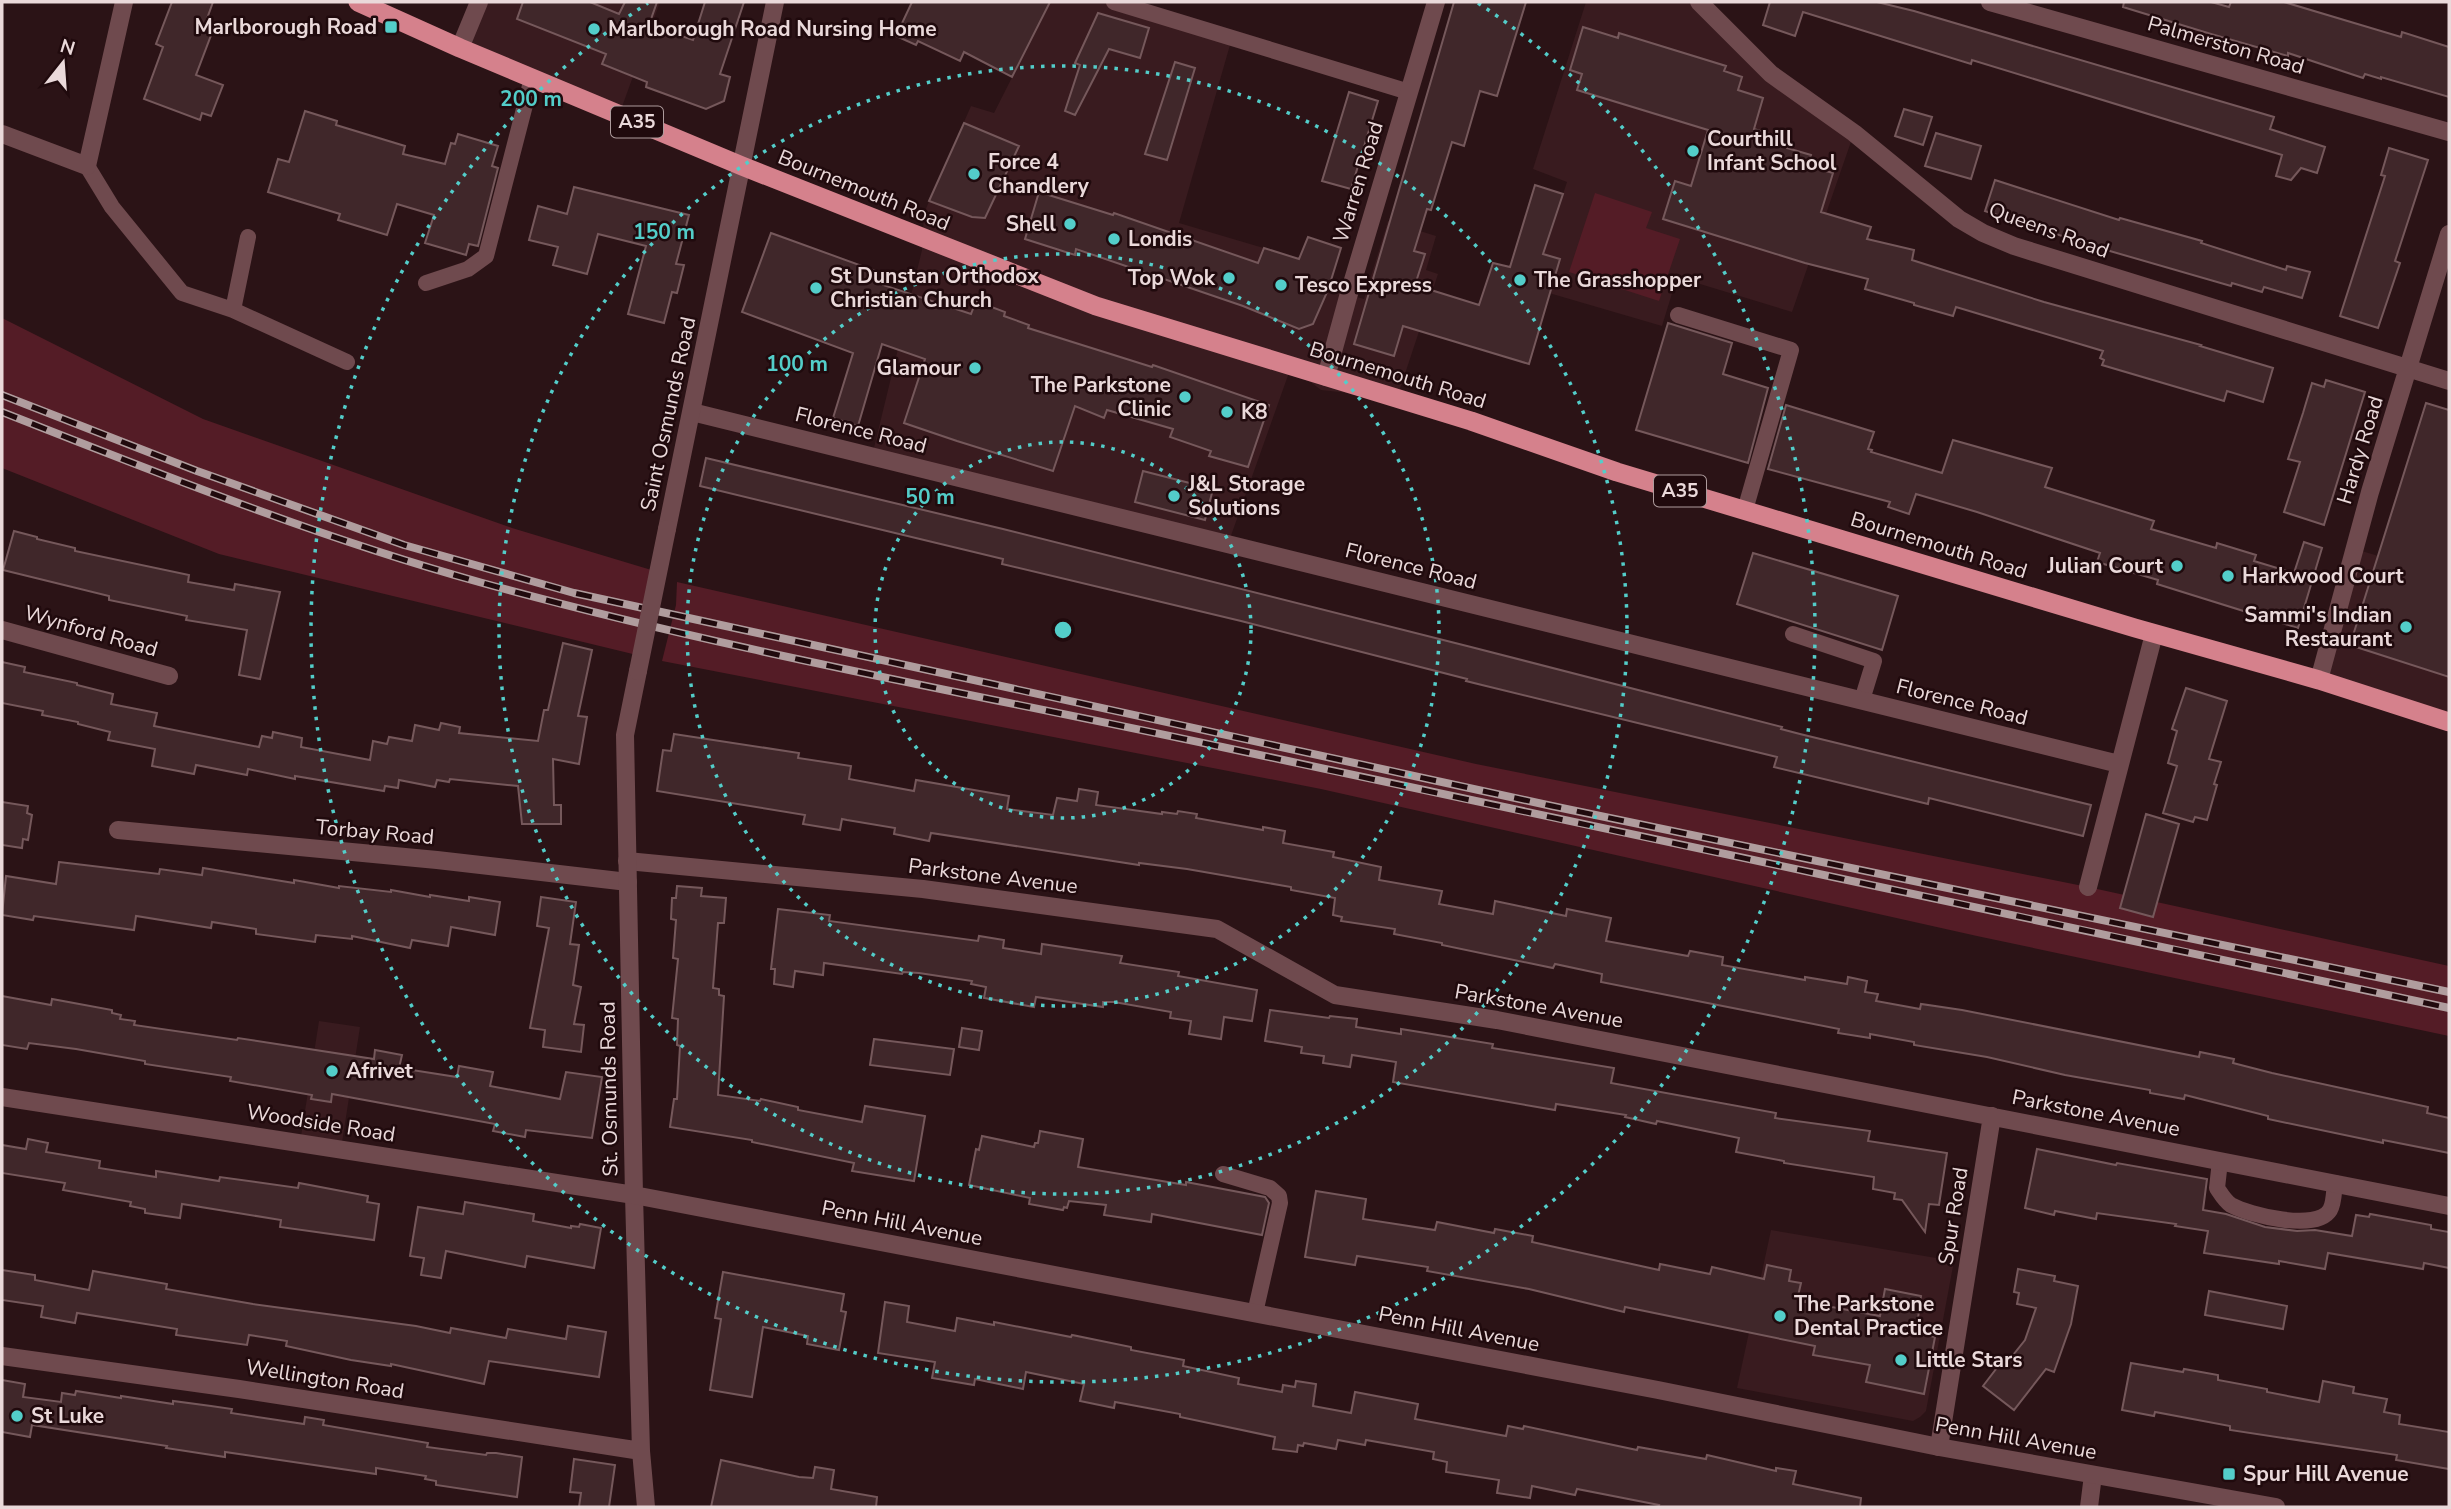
<svg xmlns="http://www.w3.org/2000/svg" width="2451" height="1509" viewBox="0 0 2451 1509" font-family="'Nunito Sans',sans-serif">
	<style>
		.built { fill: #391b1f }
		.green { fill: #541c26 }
		.building { fill: #40272a; stroke: #75585b; stroke-width: 2 }
		.lines { fill: none; stroke-linecap: round; stroke-linejoin: round }
		.service { stroke: #6f4a4e; stroke-width: 16 }
		.minor { stroke: #6f4a4e; stroke-width: 18 }
		.tertiary { stroke: #6f4a4e; stroke-width: 18 }
		.trunk { stroke: #d5818c; stroke-width: 19 }
		.rail-casing { stroke: #b09d9e; stroke-width: 8 }
		.rail { stroke: #200a0d; stroke-width: 5; stroke-dasharray: 16; stroke-linecap: butt }
		.tertiary-bridge { stroke: #6f4a4e; stroke-width: 18 }
		.ring { fill: none; stroke: #53cdc9; stroke-width: 3.5; stroke-dasharray: 3.5 7 }
		.poi-dot { fill: #53cdc9; stroke: #200a0d; stroke-width: 2.5 }
		.labels { text-anchor: middle; dominant-baseline: central; stroke-width: 5; stroke-linejoin: round; paint-order: stroke }
		.shield { fill: #200a0d; stroke: #ad9b9c; stroke-width: 2 }
		.shield-label { font-size: 19px; font-weight: bold; fill: #ead9da }
		.poi-label { font-size: 21px; font-weight: bold; fill: #ead9da; stroke: #200a0d; text-anchor: start }
		.street-label { font-size: 21px; fill: #ead9da; stroke: #200a0d }
		.centre { fill: #53cdc9; stroke: #200a0d; stroke-width: 3.5 }
		.ring-label { font-size: 21px; text-anchor: middle; font-weight: bold; fill: #53cdc9; stroke: #200a0d; stroke-width: 5; stroke-linejoin: round; paint-order: stroke }
	</style>
	<rect width="100%" height="100%" fill="#2b1316"/>
	<path class="built" d="M479,2H660L619,115L460,48Z
		M1050,2H1114L1232,38L1179,223L1301,259L1294,280L1364,299L1388,221L1436,236L1426,270L1438,274L1397,398L1321,390L1291,367L1228,544L872,456L922,250L924,213L971,106L994,113Z
		M1586,2H1699L1854,133L1792,312L1677,277L1662,326L1549,293L1543,254L1567,182L1533,169Z
		M2355,549L2449,577V722L2319,680Z
		M319,1021L360,1027L341,1149L300,1143Z
		M1771,1230L1954,1261L1926,1411L1920,1417L1913,1421L1737,1388Z"/>
	<path class="green" d="M1595,193L1652,212L1646,228L1680,239L1659,301L1569,272Z
		M2,318L203,419L512,528L658,572L641,656L219,554L2,468Z
		M677,582L1476,764L2088,887L2449,966V1036L1977,936L1321,789L662,661L676,605Z"/>
	<path class="building" d="M172,2H213L204,27L213,30L196,75L223,85L211,116L202,113L200,120L144,99L163,47L156,44Z
		M523,2H590L619,14L625,2H657L649,25L693,40L705,2H744L720,74L730,77L724,101L706,109L646,87L647,82L602,64L606,54L517,19Z
		M912,2H1050L1012,77L964,52L960,61L918,41L916,45L896,36Z
		M1454,2H1526L1497,96L1480,91L1464,146L1452,142L1431,210L1427,209L1414,251L1425,254L1415,285L1479,305L1493,263L1510,267L1535,185L1563,194L1543,254L1560,259L1529,364L1403,326L1394,356L1354,344Z
		M1770,2H1877L1914,11L2274,117L2270,129L2325,147L2317,173L2301,168L2291,180L2276,176L2282,155L1972,60L1971,64L1803,12L1795,36L1763,25Z
		M2124,2H2211L2229,7L2231,2H2284L2401,37L2402,32L2449,47V97L2381,77V79L2365,74L2363,78L2288,53V56L2211,34L2123,7Z
		M1098,13L1149,28L1140,58L1109,49L1075,115L1065,111L1080,65L1075,63Z
		M1583,27L1618,38L1619,33L1726,66L1724,71L1742,77L1738,90L1763,98L1754,129L1789,140L1787,148L1811,155L1808,166L1833,173L1821,212L1871,227L1867,239L1914,250L1912,260L2044,302L2201,345L2200,346L2273,368L2263,402L2227,391L2224,401L2102,365L2104,360L2100,358L2103,351L1956,307L1953,316L1914,305V303L1865,289L1868,279L1805,263L1663,219L1675,181L1691,186L1708,130L1577,90L1582,74L1570,70Z
		M1175,62L1195,68L1167,160L1145,154Z
		M1349,92L1378,101L1351,189L1322,181Z
		M1904,109L1932,117L1923,145L1895,136Z
		M305,111L337,121L336,125L405,146L403,154L445,164L451,143L455,144L458,134L498,146L492,166L498,168L478,246L469,244L466,255L425,243L434,215L397,204L387,235L338,220L340,214L268,192L278,159L289,162Z
		M964,123L1019,146L985,218L972,217L929,201Z
		M1936,133L1981,146L1971,179L1925,166Z
		M2389,148L2428,160L2395,261L2400,263L2378,328L2340,316L2385,176L2381,175Z
		M1995,180L2119,220L2120,218L2202,241L2201,243L2286,270L2287,266L2310,272L2302,298L2264,287L2262,292L2232,283L2231,286L2096,247L1985,211Z
		M574,187L689,215L676,264L684,265L677,293L672,292L664,323L628,314L646,246L598,234L587,274L553,265L558,247L529,240L538,206L567,214Z
		M1039,192L1113,215L1114,213L1258,263L1264,248L1299,259L1308,237L1341,248L1328,290L1313,324L1299,329L1243,306L1076,249L1075,255L1025,239Z
		M771,233L887,275L883,285L971,314L976,301L1005,312L1004,316L1029,325L1028,328L1152,367L1153,365L1269,405L1248,467L1209,456L1211,451L1170,437L1173,429L1107,410L1104,418L1075,406L1053,471L957,441L904,423L925,359L882,344L858,426L833,418L853,353L742,312Z
		M1668,323L1732,343L1723,374L1768,388L1748,463L1636,430Z
		M2326,380L2365,392L2324,525L2284,512L2300,462L2288,459L2303,413L2312,383L2324,387Z
		M2426,403L2449,410V677L2350,645Z
		M1786,405L1874,432L1868,449L1872,450L1871,452L1942,473L1953,440L2052,468L2045,487L2154,521L2151,529L2216,548L2217,543L2256,555L2254,561L2294,573L2304,542L2322,548L2298,628L2157,584L2158,580L2097,562L2100,553L1977,512L1916,494L1909,514L1888,507L1890,502L1768,469Z
		M706,458L1003,529L1471,647L1782,727L1781,729L1800,734L2091,805L2083,836L1929,798L1928,804L1774,767L1777,757L1482,685L1466,681L1467,679L1241,621L1002,564L1003,559L700,486Z
		M1143,471L1213,489L1205,520L1135,502Z
		M14,531L37,537V539L75,548V551L189,575L188,582L234,590L235,584L280,592L260,679L239,675L247,630L186,620L187,616L109,600V596L3,570Z
		M1753,553L1898,596L1882,650L1737,604Z
		M563,643L592,650L578,716L587,717L579,764L553,759L554,805H561V824H522L518,786L450,779L449,782L437,780L435,787L399,780L398,788L385,786L384,791L295,776V779L248,769L247,775L196,765L194,774L152,766L155,749L108,740L110,732L78,724V722L42,715L43,711L2,703V662L25,667L24,672L77,683V685L113,694L111,704L157,713L154,726L259,747L262,736L272,738L273,732L302,738L301,747L370,760L373,741L387,744L389,737L412,741L415,725L439,730L441,723L460,727L459,733L538,741L544,710H548Z
		M2186,688L2227,701L2209,759L2221,762L2214,784L2217,785L2207,820L2195,817L2193,822L2163,813L2177,766L2168,763L2177,731L2172,729Z
		M674,734L799,753L798,758L851,766L849,779L914,791L916,780L1009,796L1007,809L1053,815L1057,798L1077,801L1079,789L1098,792L1096,805L1162,814V812L1177,814L1178,811L1197,814L1196,818L1263,830V827L1285,831L1283,843L1334,852L1333,857L1381,867L1379,880L1442,891L1439,904L1493,914L1495,901L1566,916L1567,909L1611,918L1606,941L1688,956L1690,951L1723,957L1722,965L1805,980V977L1847,984L1848,977L1867,981L1865,992L1878,994L1876,1001L1920,1009L1921,1004L1962,1010L2199,1057L2200,1052L2234,1059L2233,1063L2272,1073L2428,1107L2427,1113L2449,1118V1153L2383,1140V1143L2268,1119V1116L2185,1095L2184,1099L2150,1093V1090L2065,1075L1987,1057L1914,1045V1042L1870,1034V1038L1838,1033L1839,1029L1601,982L1602,974L1555,964L1553,968L1442,945V943L1394,934L1395,929L1341,921L1342,917L1333,915L1335,898L1291,890V887L1187,869L1139,863V865L931,833L929,841L894,834L895,828L847,820L842,819L840,830L803,824L805,815L657,791L663,750L671,751Z
		M2,802L28,806L27,813L32,815L28,840L23,839L22,848L2,845Z
		M2146,814L2179,824L2153,917L2120,908Z
		M59,862L159,874L160,869L202,875L203,868L294,883V880L339,888V886L391,892V890L430,897V895L469,901V897L500,902L495,935L451,927L448,946L412,940L410,948L352,936V939L316,935L315,942L256,934V929L212,922L211,928L136,916L134,930L34,916L33,920L2,915L6,876L56,884Z
		M677,886L702,888L701,896L726,898L724,923H718L713,988L719,989V995L724,996L718,1095L760,1101L761,1099L798,1107V1110L862,1122L865,1106L925,1116L914,1181L852,1171L854,1163L752,1142V1140L670,1127L674,1099H677L680,1046L677,1045L678,1019L672,1018L678,959L673,958L676,920L671,919L672,898H676Z
		M541,897L576,902L570,944L579,945L573,985L581,987L574,1024L584,1025L581,1052L543,1047L545,1030L530,1028L549,928L537,926Z
		M778,909L830,915L829,921L978,941L979,936L1004,940L1003,948L1041,954L1042,944L1122,956L1120,963L1179,972L1178,976L1257,990L1252,1021L1224,1017L1221,1039L1189,1034L1191,1021L1170,1018L1171,1012L1114,1002H1103V1007L1036,997L1034,1007L984,998L986,987L971,984L972,981L919,973L903,972L902,974L824,963L823,975L795,971L793,987L774,984L775,969H771Z
		M2,996L51,1005L52,999L112,1010V1013L121,1015L120,1019L135,1021L134,1025L237,1040L238,1038L374,1059L375,1050L402,1055L399,1068L457,1077L459,1066L493,1072L490,1086L560,1099L566,1072L602,1077L592,1138L526,1130L525,1137L493,1131L495,1124L332,1094L331,1102L311,1099L312,1095L230,1081L231,1077L145,1064V1061L76,1049L29,1043L27,1049L2,1045Z
		M1270,1010L1329,1018L1330,1016L1357,1019L1356,1027L1401,1034V1029L1493,1044L1492,1048L1614,1068L1611,1083L1776,1113L1775,1118L1870,1131L1868,1141L1947,1153L1939,1205L1929,1204L1925,1232L1902,1200L1894,1199L1895,1193L1873,1189L1874,1177L1784,1163V1161L1736,1152L1739,1138L1657,1121L1656,1124L1625,1117L1626,1115L1556,1104L1555,1110L1393,1082L1396,1062L1352,1055L1350,1067L1323,1063L1324,1056L1301,1053L1302,1047L1265,1041Z
		M962,1028L982,1031L979,1050L959,1047Z
		M874,1039L954,1049L950,1075L870,1065Z
		M1040,1131L1083,1139L1078,1167L1186,1185V1182L1265,1197L1269,1203L1262,1235L1152,1214L1151,1222L1104,1215L1106,1205L1069,1201L1067,1208L1064,1207L1063,1210L1029,1204L1030,1198L969,1185L976,1149L979,1150L982,1136L1034,1147L1035,1143H1038Z
		M28,1139L48,1143L46,1152L100,1161L99,1168L156,1177V1171L219,1181L220,1177L298,1188L299,1183L368,1196L367,1202L379,1204L374,1240L280,1227L281,1220L182,1204L180,1218L145,1213V1209L130,1206L131,1202L63,1190L65,1183L2,1173V1145L26,1149Z
		M2037,1149L2116,1165L2117,1163L2207,1179L2203,1210L2226,1214L2265,1227L2297,1231L2315,1230L2352,1236L2356,1215L2369,1217L2370,1214L2431,1225V1229L2449,1232V1268L2424,1263L2423,1269L2328,1253L2325,1269L2279,1261V1264L2204,1253L2208,1231L2175,1226L2176,1224L2097,1213L2096,1219L2055,1211L2054,1215L2025,1208Z
		M1316,1191L1366,1199L1363,1219L1435,1230L1437,1222L1494,1233L1495,1229L1533,1236L1532,1242L1659,1270L1660,1264L1710,1274L1712,1267L1764,1279L1767,1265L1791,1270L1789,1281L1801,1283L1798,1296L1806,1298L1805,1302L1880,1316L1885,1289L1921,1296L1916,1333L1935,1337L1924,1394L1866,1382L1870,1365L1813,1355L1815,1346L1625,1307L1624,1312L1529,1289L1427,1271L1428,1267L1357,1256L1355,1265L1305,1257Z
		M465,1202L534,1214L533,1221L571,1228V1226L579,1227L580,1224L601,1228L594,1268L527,1256L525,1267L446,1251L441,1278L421,1275L424,1258L410,1256L418,1207L463,1214Z
		M2018,1269L2055,1276L2054,1281L2078,1286L2071,1324L2054,1372L2046,1369L2014,1410L1983,1386L2003,1360H2009L2025,1340L2036,1308L2017,1304L2019,1293L2014,1292Z
		M2,1270L35,1275V1280L89,1290L93,1271L167,1284L166,1289L253,1304L416,1326L450,1333L451,1328L506,1338L508,1329L566,1339L568,1326L606,1332L599,1377L489,1361L484,1384L391,1364V1366L351,1360L286,1346L287,1341L249,1335L247,1345L176,1335L177,1329L77,1313L75,1323L41,1317L43,1306L2,1300Z
		M723,1272L844,1294L841,1311L846,1312L839,1350L807,1344L808,1336L763,1327L752,1397L710,1390L721,1319L715,1318Z
		M2209,1291L2287,1306L2283,1329L2205,1315Z
		M885,1302L909,1306L907,1322L955,1331L957,1318L994,1325V1322L1071,1337L1072,1335L1131,1347V1350L1184,1360L1183,1366L1239,1378L1238,1384L1282,1392L1283,1385L1295,1387L1296,1381L1316,1384L1313,1406L1351,1413L1355,1392L1418,1404L1415,1419L1506,1436L1508,1426L1523,1429L1524,1426L1637,1450L1638,1447L1706,1459L1707,1455L1776,1471V1468L1796,1471L1793,1484L1861,1498L1860,1507H1658L1659,1505L1577,1489L1575,1495L1532,1486L1530,1498L1497,1493L1499,1480L1446,1472L1447,1462L1433,1459L1434,1452L1366,1440L1365,1445L1338,1440L1336,1449L1304,1443L1303,1446L1298,1445L1297,1452L1273,1449L1275,1437L1180,1417V1414L1115,1402L1114,1408L1080,1401L1084,1384L1026,1372L1023,1389L975,1379L974,1385L932,1378L935,1362L878,1353Z
		M2131,1363L2183,1372L2184,1369L2218,1375V1380L2267,1389V1392L2319,1402L2323,1381L2354,1387L2353,1393L2387,1399L2384,1412L2400,1415L2399,1424L2449,1432V1469L2396,1460L2397,1455L2230,1430V1426L2155,1412L2154,1416L2122,1410Z
		M2,1380L25,1384L23,1397L61,1402L62,1393L75,1395L76,1391L121,1398V1396L173,1404V1401L211,1406L232,1409L231,1413L304,1424L305,1417L324,1420L323,1425L428,1443L427,1447L486,1455L487,1453H496L522,1457L517,1497L436,1485V1481L425,1479L426,1476L376,1468V1474L225,1452V1457L166,1448L167,1446L32,1425L30,1437L2,1432Z
		M574,1459L615,1465L609,1507H579L581,1493L570,1492Z
		M721,1460L799,1477L813,1478L815,1467L834,1470L831,1489L877,1497L876,1507H711Z"/>
	<g class="lines">
		<path class="service" d="M1114,2L1409,92
			M87,166L112,207L182,293L233,310L347,362
			M426,283L468,269L486,256L532,78
			M233,310L248,237
			M1678,315L1791,350L1745,510
			M1793,634L1874,661L1862,700
			M2220,1161L2217,1188C2221,1194 2225,1201 2231,1205C2249,1215 2317,1232 2330,1210C2334,1204 2334,1190 2335,1183
			M1223,1174L1270,1188L1279,1196L1280,1203L1255,1313"/>
		<path class="minor" d="M1699,2L1771,74L1854,133L1959,219L1983,233L2014,246L2449,381
			M1990,2L2449,132
			M460,48L479,2
			M2,134L87,166L124,2
			M1326,377L1348,297L1436,2
			M692,412L2119,764
			M2,630L169,676
			M2319,680L2370,492L2449,234
			M118,830L437,860L628,882
			M627,861L923,889L1217,929L1335,995L1497,1020L2449,1206
			M2088,887L2154,634
			M634,1195L641,1451L646,1507
			M2,1356L239,1389L641,1451
			M1939,1447L1992,1116
			M2089,1507L2093,1475"/>
		<path class="tertiary" d="M667,529L775,2
			M2,1097L634,1195L1658,1390L1939,1447L2276,1507
			M634,1195L625,735L638,671"/>
		<path class="trunk" d="M358,2L460,48L742,166L1096,306L1471,421L1617,472L2135,628L2319,680L2449,722"/>
		<defs>
			<path id="rail" d="M2,395L197,471L404,545L574,593L1552,806L2449,992
				M2,412C158,473 317,537 479,582C724,650 974,694 1222,747C1631,835 2040,920 2449,1008"/>
		</defs>
		<use href="#rail" class="rail-casing"/>
		<use href="#rail" class="rail"/>
		<path class="tertiary-bridge" d="M638,671L667,529"/>
	</g>
	<g class="ring">
		<circle cx="1063" cy="630" r="188"/>
		<circle cx="1063" cy="630" r="376"/>
		<circle cx="1063" cy="630" r="564"/>
		<path d="M1478 3A752 752 0 1 1 648 3"/>
	</g>
	<g class="poi-dot">
		<rect x="384" y="20" width="14" height="14" rx="3.5"/>
		<circle cx="594" cy="29" r="7"/>
		<circle cx="1693" cy="151" r="7"/>
		<circle cx="974" cy="174" r="7"/>
		<circle cx="1070" cy="224" r="7"/>
		<circle cx="1114" cy="239" r="7"/>
		<circle cx="1229" cy="278" r="7"/>
		<circle cx="1520" cy="280" r="7"/>
		<circle cx="1281" cy="285" r="7"/>
		<circle cx="816" cy="288" r="7"/>
		<circle cx="975" cy="368" r="7"/>
		<circle cx="1185" cy="397" r="7"/>
		<circle cx="1227" cy="412" r="7"/>
		<circle cx="1174" cy="496" r="7"/>
		<circle cx="2177" cy="566" r="7"/>
		<circle cx="2228" cy="576" r="7"/>
		<circle cx="2406" cy="627" r="7"/>
		<circle cx="332" cy="1071" r="7"/>
		<circle cx="1780" cy="1316" r="7"/>
		<circle cx="1901" cy="1360" r="7"/>
		<circle cx="17" cy="1416" r="7"/>
		<rect x="2222" y="1467" width="14" height="14" rx="3.5"/>
	</g>
	<g class="labels">
		<g class="shield">
			<rect x="611" y="106.5" width="52" height="31" rx="5"/>
			<rect x="1654" y="475.5" width="52" height="31" rx="5"/>
		</g>
		<g class="shield-label">
			<text x="637" y="122">A35</text>
			<text x="1680" y="491">A35</text>
		</g>
		<g class="poi-label">
			<text x="377" y="27" text-anchor="end">Marlborough Road</text>
			<text x="608" y="29">Marlborough Road Nursing Home</text>
			<text x="1707" y="139">Courthill<tspan x="1707" dy="24">Infant School</tspan></text>
			<text x="988" y="162">Force 4<tspan x="988" dy="24">Chandlery</tspan></text>
			<text x="1056" y="224" text-anchor="end">Shell</text>
			<text x="1128" y="239">Londis</text>
			<text x="830" y="276">St Dunstan Orthodox<tspan x="830" dy="24">Christian Church</tspan></text>
			<text x="1215" y="278" text-anchor="end">Top Wok</text>
			<text x="1534" y="280">The Grasshopper</text>
			<text x="1295" y="285">Tesco Express</text>
			<text x="961" y="368" text-anchor="end">Glamour</text>
			<text x="1171" y="385" text-anchor="end">The Parkstone<tspan x="1171" dy="24">Clinic</tspan></text>
			<text x="1241" y="412">K8</text>
			<text x="1188" y="484">J&amp;L Storage<tspan x="1188" dy="24">Solutions</tspan></text>
			<text x="2163" y="566" text-anchor="end">Julian Court</text>
			<text x="2242" y="576">Harkwood Court</text>
			<text x="2392" y="615" text-anchor="end">Sammi's Indian<tspan x="2392" dy="24">Restaurant</tspan></text>
			<text x="346" y="1071">Afrivet</text>
			<text x="1794" y="1304">The Parkstone<tspan x="1794" dy="24">Dental Practice</tspan></text>
			<text x="1915" y="1360">Little Stars</text>
			<text x="31" y="1416">St Luke</text>
			<text x="2243" y="1474">Spur Hill Avenue</text>
		</g>
		<g class="street-label">
			<text transform="translate(2226 45) rotate(16)">Palmerston Road</text>
			<text transform="translate(1358 182) rotate(-73)">Warren Road</text>
			<text transform="translate(864 190) rotate(22)">Bournemouth Road</text>
			<text transform="translate(2049 230) rotate(20)">Queens Road</text>
			<text transform="translate(1398 375) rotate(17)">Bournemouth Road</text>
			<text transform="translate(668 414) rotate(-78)">Saint Osmunds Road</text>
			<text transform="translate(861 430) rotate(14)">Florence Road</text>
			<text transform="translate(2360 450) rotate(-73)">Hardy Road</text>
			<text transform="translate(1939 545) rotate(17)">Bournemouth Road</text>
			<text transform="translate(1411 566) rotate(14)">Florence Road</text>
			<text transform="translate(91 631) rotate(16)">Wynford Road</text>
			<text transform="translate(1962 702) rotate(14)">Florence Road</text>
			<text transform="translate(375 832) rotate(5)">Torbay Road</text>
			<text transform="translate(993 876) rotate(7)">Parkstone Avenue</text>
			<text transform="translate(1539 1006) rotate(10)">Parkstone Avenue</text>
			<text transform="translate(609 1089) rotate(-91)">St. Osmunds Road</text>
			<text transform="translate(2096 1113) rotate(11)">Parkstone Avenue</text>
			<text transform="translate(321 1123) rotate(9)">Woodside Road</text>
			<text transform="translate(1953 1216) rotate(-81)">Spur Road</text>
			<text transform="translate(902 1223) rotate(11)">Penn Hill Avenue</text>
			<text transform="translate(1459 1329) rotate(11)">Penn Hill Avenue</text>
			<text transform="translate(325 1379) rotate(9)">Wellington Road</text>
			<text transform="translate(2016 1438) rotate(10)">Penn Hill Avenue</text>
		</g>
	</g>
	<circle cx="1063" cy="630" r="10" class="centre"/>
	<g class="ring-label">
		<text x="531" y="106">200 m</text>
		<text x="664" y="239">150 m</text>
		<text x="797" y="371">100 m</text>
		<text x="930" y="504">50 m</text>
	</g>
	<rect width="2451" height="1509" fill="none" stroke="#ead9da" stroke-width="7"/>
	<g transform="translate(63 63) rotate(17)" stroke="#200a0d" stroke-width="5" paint-order="stroke">
	<path d="M0-5L12 26L0 18L-12 26Z" fill="#ead9da"/>
	<text y="-10" font-size="19" font-weight="bold" text-anchor="middle" fill="#ead9da">N</text>
	</g>
</svg>
